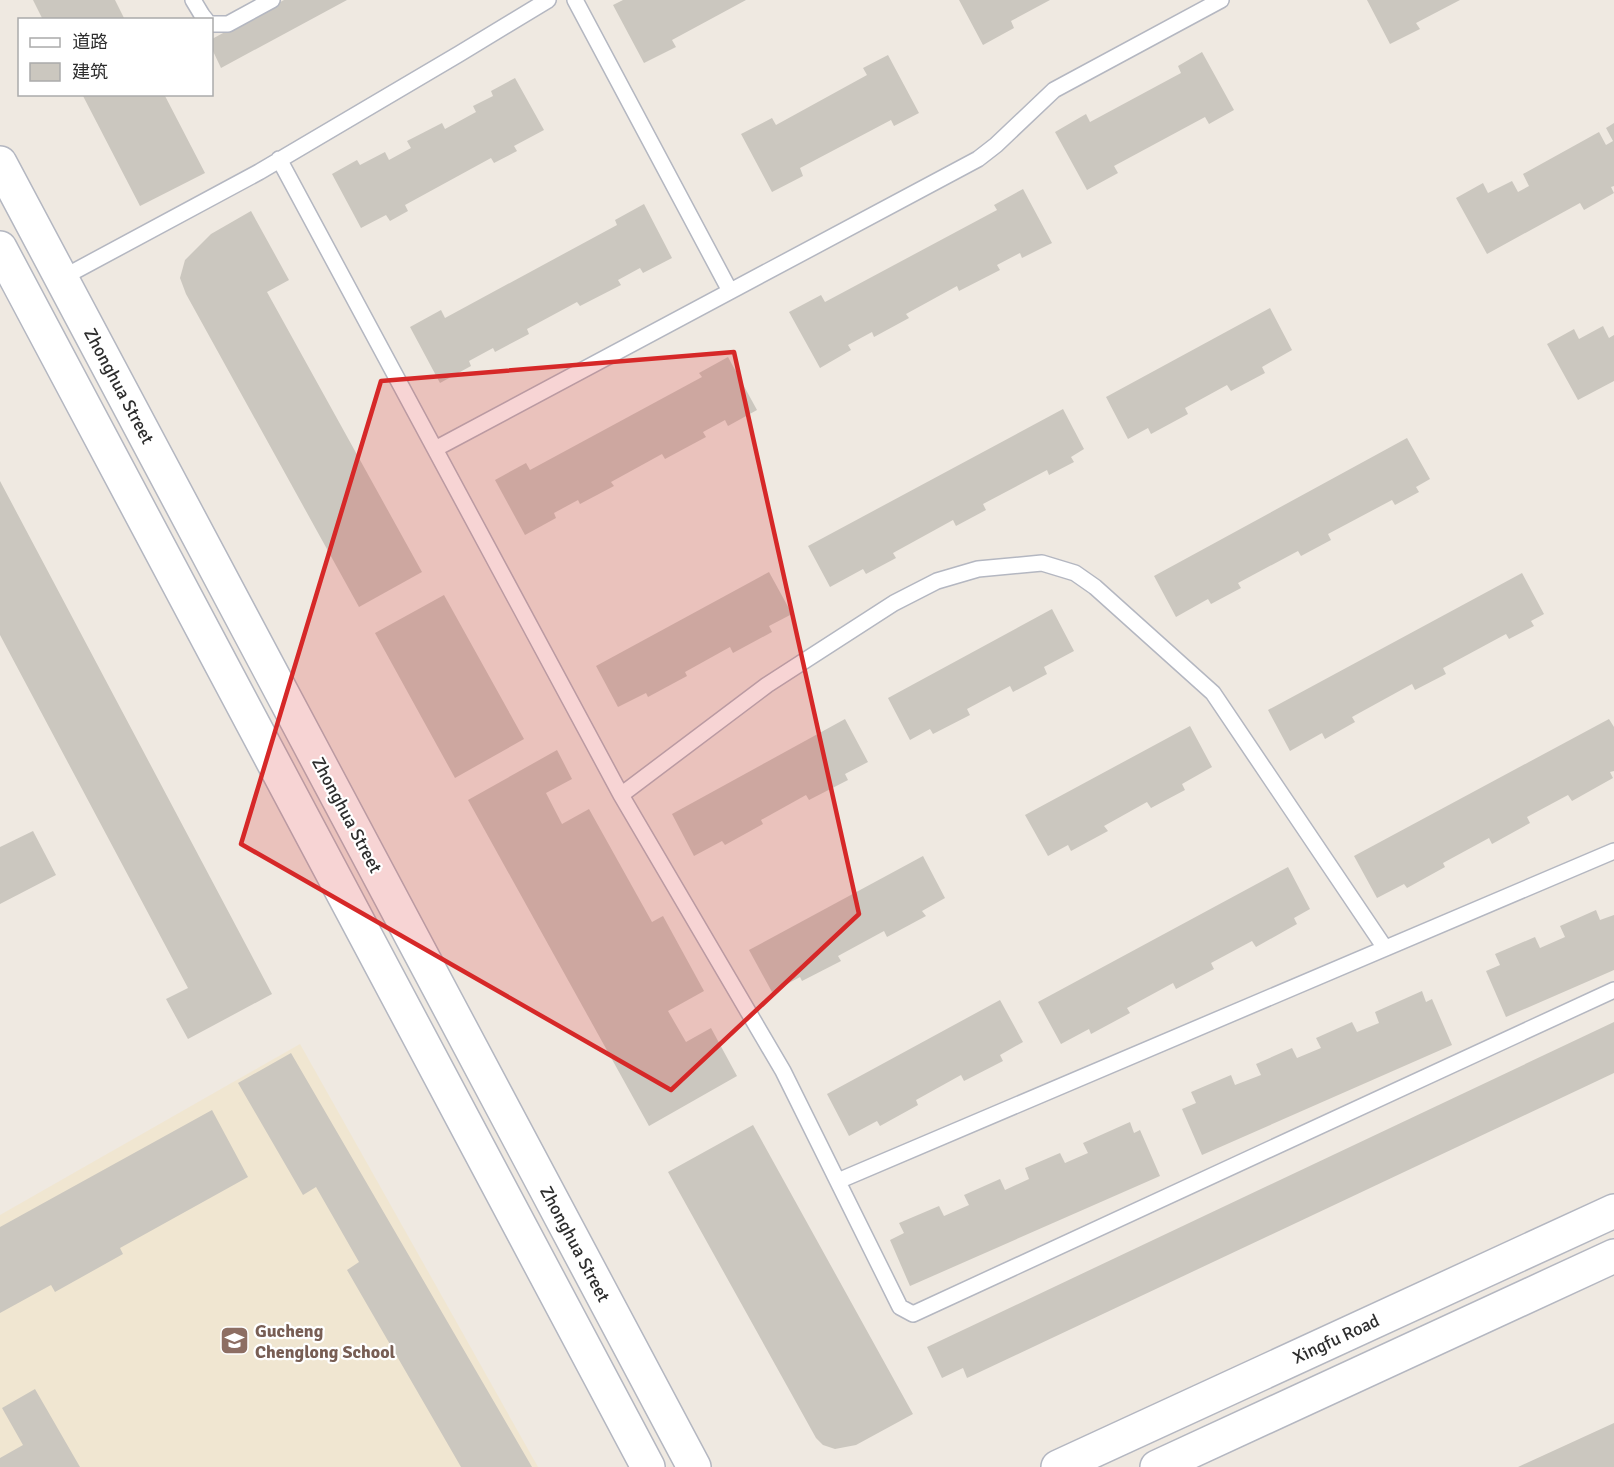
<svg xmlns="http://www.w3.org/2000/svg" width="1614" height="1467" viewBox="0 0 1614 1467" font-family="Signika,'Noto Sans SC',sans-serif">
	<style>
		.education { fill: #f0e6d1 }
		.building { fill: #cbc7bf }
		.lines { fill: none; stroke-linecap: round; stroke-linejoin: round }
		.service-casing { stroke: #b4b7c1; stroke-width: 18 }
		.tertiary-casing { stroke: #b4b7c1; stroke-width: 36 }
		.secondary-casing { stroke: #b4b7c1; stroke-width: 36 }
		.service { stroke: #fff; stroke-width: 15 }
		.tertiary { stroke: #fff; stroke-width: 33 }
		.secondary { stroke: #fff; stroke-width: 33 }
		.marked { fill: #d62828; fill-opacity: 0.2; stroke: #d62828; stroke-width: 4.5; stroke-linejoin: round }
		.labels { text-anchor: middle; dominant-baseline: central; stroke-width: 4.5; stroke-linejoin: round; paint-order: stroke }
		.street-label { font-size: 18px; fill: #2e2e2e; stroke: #fff }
		.education-label { font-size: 18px; font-weight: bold; fill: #785e54; stroke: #fff; text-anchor: start }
	</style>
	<rect width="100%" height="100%" fill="#efe9e1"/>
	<path class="education" d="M300,1044L538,1467H0V1215Z"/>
	<path class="building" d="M33,0H115L125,20H43Z
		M284,0H347L221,68L212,49V39Z
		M623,0H746L672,40L676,47L644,63L613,5Z
		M959,0H1050L1011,21L1014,28L983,45Z
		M1367,0H1460L1416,23L1420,29L1390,44Z
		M1202,52L1234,110L1209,124L1205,117L1114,166L1118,173L1087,190L1055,132L1086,114L1090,122L1181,73L1178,66Z
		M888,55L919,113L894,126L891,120L800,168L803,176L772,192L741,134L772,118L776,125L867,75L863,68Z
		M515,78L544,130L514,146L517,151L494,163L491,158L405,205L408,211L390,221L386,215L361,228L332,174L357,160L360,165L385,152L389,160L411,148L407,141L442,123L445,129L476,112L473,106L493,96L491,91Z
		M82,94H164L205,173L140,206Z
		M1614,123V186L1611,187L1614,193L1584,210L1580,203L1487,254L1456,198L1483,183L1488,193L1512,181L1518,192L1529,186L1523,174L1599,132L1606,145L1613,141L1606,128Z
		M1023,189L1052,243L1022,258L1020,253L997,265L1000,270L959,291L957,286L906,314L909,318L874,337L872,332L848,345L851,350L820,368L789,312L821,295L825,302L997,210L994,205Z
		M644,204L672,258L643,273L640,268L618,280L621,285L580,306L577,302L527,329L529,334L495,352L493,348L469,361L471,366L440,383L410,327L441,310L445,318L617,225L615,220Z
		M251,211L289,280L267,292L422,572L359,607L186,294L180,278L185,260L211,234Z
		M1270,308L1292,350L1262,367L1265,373L1231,391L1227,385L1185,408L1188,414L1151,434L1148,428L1128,439L1106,397Z
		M1603,326L1609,338L1614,335V381L1578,400L1547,344L1574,329L1579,339Z
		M728,357L757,410L728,426L725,420L703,432L706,437L665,459L662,454L611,482L614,486L580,504L578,500L554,513L556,518L525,535L495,480L526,463L530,470L702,377L699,373Z
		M1063,409L1084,449L1071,457L1074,462L1049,475L1047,470L983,504L986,510L956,526L953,520L893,553L896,558L866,574L863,569L830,587L808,546Z
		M1407,438L1430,479L1416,487L1419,492L1395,505L1392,500L1328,534L1331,540L1301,556L1298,551L1238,583L1241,588L1211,604L1208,599L1176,617L1154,576Z
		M0,481L272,994L188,1039L166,999L188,988L0,635Z
		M769,572L792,614L769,626L772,632L733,653L730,647L685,672L687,676L648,697L646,693L618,707L596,666Z
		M1522,573L1544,614L1531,621L1534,626L1509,639L1506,634L1443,668L1446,674L1415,690L1412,684L1352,717L1355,722L1325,739L1322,733L1290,751L1268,710Z
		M444,595L524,739L455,778L375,633Z
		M1052,609L1074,651L1044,667L1047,674L1013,692L1010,686L967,709L970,715L933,734L930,729L910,740L888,698Z
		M845,719L868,762L845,774L848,780L809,800L806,795L761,820L763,824L725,845L722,841L694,856L672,814Z
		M1609,719L1614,727V771L1610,772L1613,778L1572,801L1568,795L1527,817L1530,823L1492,844L1489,838L1443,863L1445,867L1407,888L1404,884L1377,898L1354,856Z
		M1190,726L1212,767L1182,784L1185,790L1151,808L1147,802L1104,826L1108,831L1071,851L1068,845L1048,856L1025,815Z
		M557,750L572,779L546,793L562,824L589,809L652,922L663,916L704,991L668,1011L686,1042L711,1028L737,1076L649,1126L468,800Z
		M33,831L56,875L0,904V847Z
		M923,856L945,898L922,911L926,916L887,937L884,931L838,956L841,961L802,981L800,977L772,992L749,950Z
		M1288,867L1310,909L1294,918L1297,924L1256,947L1252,941L1211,963L1214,969L1176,989L1173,983L1127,1008L1130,1013L1091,1034L1089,1029L1061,1044L1038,1002Z
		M1596,910L1600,920L1614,915V970L1506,1017L1486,971L1500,965L1495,954L1535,937L1540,948L1565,937L1560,926Z
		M1422,991L1426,1002L1432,999L1452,1045L1202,1155L1182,1109L1196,1103L1191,1092L1231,1075L1235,1085L1261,1075L1256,1064L1292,1048L1297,1058L1321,1048L1316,1038L1352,1022L1357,1032L1379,1023L1375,1012Z
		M1000,1000L1023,1042L1000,1055L1003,1061L964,1081L961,1075L916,1100L918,1105L880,1126L877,1121L849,1136L827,1094Z
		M1614,1022V1073L967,1378L963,1368L942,1378L927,1347Z
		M291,1053L532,1467H461L347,1270L359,1262L316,1187L303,1195L238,1083Z
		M212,1110L248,1177L120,1248L123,1254L55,1292L51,1285L0,1313V1227Z
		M1130,1122L1134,1133L1140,1130L1160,1176L910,1286L890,1240L904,1233L899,1223L939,1206L944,1216L969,1205L964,1195L1000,1179L1005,1190L1029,1179L1025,1168L1060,1153L1065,1163L1088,1153L1083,1143Z
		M753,1125L913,1414L856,1445L835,1449L823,1445L816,1438L668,1172Z
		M35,1389L80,1467H0V1458L23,1445L2,1408Z
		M1614,1423V1467H1518Z"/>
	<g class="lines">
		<defs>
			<path id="service" d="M193,0L202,15L206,20
				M575,0L730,291
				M212,24H228L272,0
				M279,159L621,795L783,1071L900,1307L913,1314L1614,990
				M62,278L259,172L459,54L548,0
				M435,449L978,159L996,145L1054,90L1221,0
				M621,795L767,685L894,603L937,581L978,569L1042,563L1075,573L1095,587L1213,693L1385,948
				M838,1181L1614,851"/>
			<path id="tertiary" d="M1058,1467L1614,1211
				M1157,1467L1614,1256"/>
			<path id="secondary" d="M0,163L694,1467
				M0,248L648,1467"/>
		</defs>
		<use href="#service" class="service-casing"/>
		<use href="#tertiary" class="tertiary-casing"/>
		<use href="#secondary" class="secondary-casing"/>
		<use href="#service" class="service"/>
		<use href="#tertiary" class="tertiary"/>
		<use href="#secondary" class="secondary"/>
	</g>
	<path class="marked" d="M734,352L859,914L671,1090L241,844L381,381Z"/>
	<defs>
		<symbol id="school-square" viewBox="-11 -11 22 22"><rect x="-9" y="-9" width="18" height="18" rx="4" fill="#8d6e63" stroke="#fff"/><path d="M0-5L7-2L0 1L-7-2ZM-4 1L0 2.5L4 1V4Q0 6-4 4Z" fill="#fff"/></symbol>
	</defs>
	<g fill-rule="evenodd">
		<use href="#school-square" x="218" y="1324" width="33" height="33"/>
	</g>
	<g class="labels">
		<g class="street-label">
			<text transform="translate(119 386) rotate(62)">Zhonghua Street</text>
			<text transform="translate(347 815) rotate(62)">Zhonghua Street</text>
			<text transform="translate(575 1244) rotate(62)">Zhonghua Street</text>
			<text transform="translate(1336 1339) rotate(-25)">Xingfu Road</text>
		</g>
		<g class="education-label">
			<text x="255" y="1331">Gucheng<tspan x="255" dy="21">Chenglong School</tspan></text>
		</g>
	</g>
	<rect x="18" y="18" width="195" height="78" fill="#ffffff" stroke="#ababab" stroke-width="1.5"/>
	<rect x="30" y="38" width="30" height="9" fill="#ffffff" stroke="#ababab" stroke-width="1.5"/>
	<text x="72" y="48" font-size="18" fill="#2e2e2e">道路</text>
	<rect x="30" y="63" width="30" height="18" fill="#cbc7bf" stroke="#ababab" stroke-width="1.5"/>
	<text x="72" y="78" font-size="18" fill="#2e2e2e">建筑</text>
</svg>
